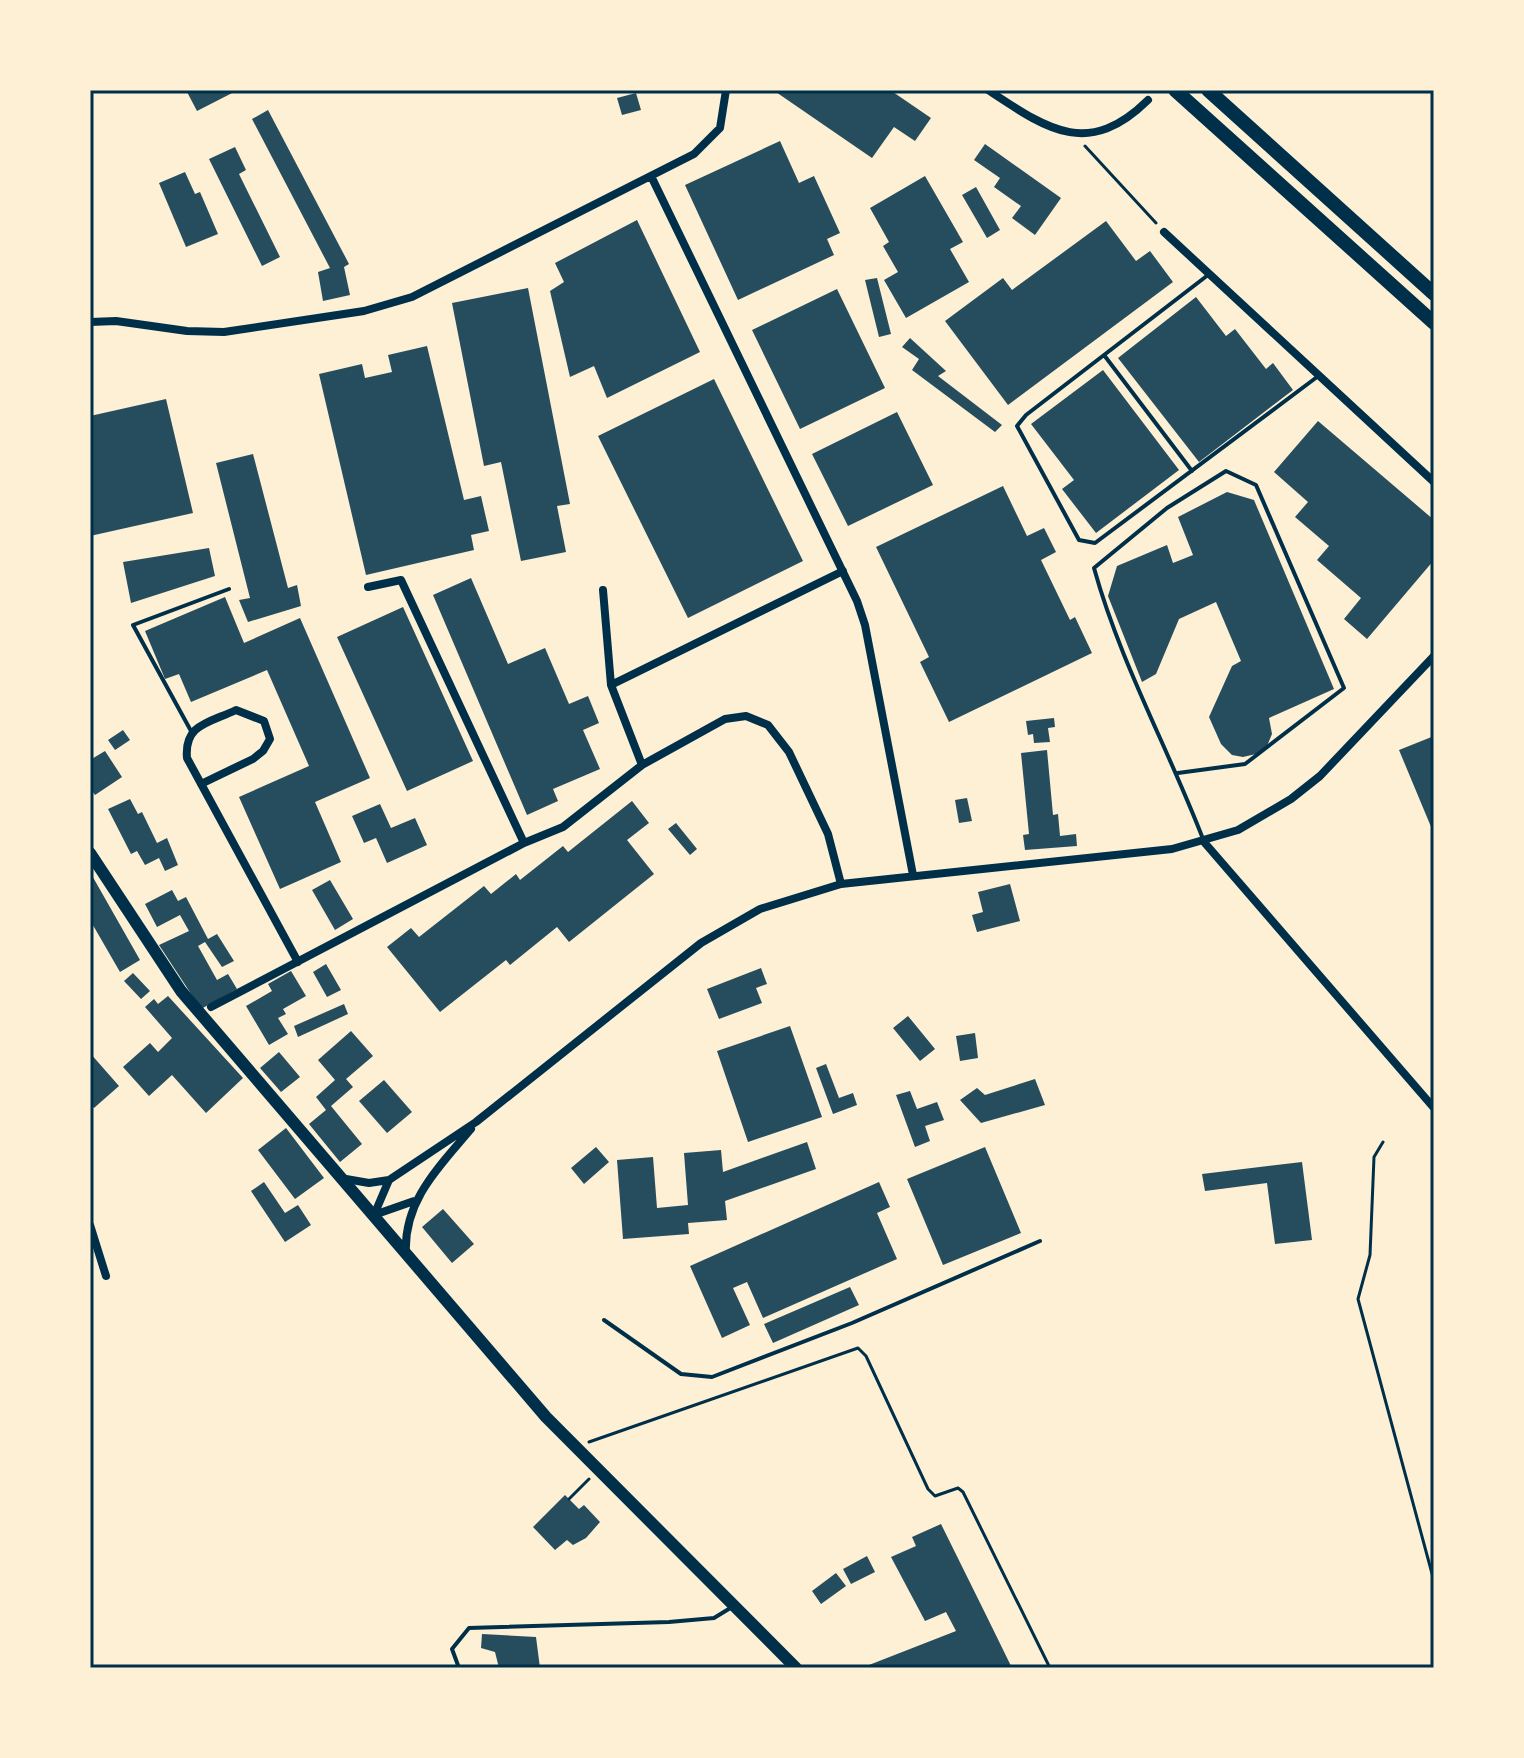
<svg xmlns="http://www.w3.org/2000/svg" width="1524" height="1758" viewBox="0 0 1524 1758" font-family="'Titillium Web',sans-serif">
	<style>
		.building { fill: #264d5e }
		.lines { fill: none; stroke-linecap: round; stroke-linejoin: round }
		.path { stroke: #003049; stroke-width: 3 }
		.service { stroke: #003049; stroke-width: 4 }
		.minor { stroke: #003049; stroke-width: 8 }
		.secondary { stroke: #003049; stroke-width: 12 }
		.trunk { stroke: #003049; stroke-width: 14 }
		.neatline { fill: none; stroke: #003049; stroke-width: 3 }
	</style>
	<rect width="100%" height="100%" fill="#fdf0d5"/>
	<path class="building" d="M186,90H238L197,111Z
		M773,90H890L931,118L915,141L894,127L872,158Z
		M636,93L641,110L622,115L617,98Z
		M268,110L349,264L344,267L350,295L323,301L318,272L330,268L252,119Z
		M780,141L799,183L814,176L840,233L827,239L834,255L738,300L685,185Z
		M985,144L1061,198L1035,235L1012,218L1021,206L994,187L1000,178L974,160Z
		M235,147L246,170L239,174L280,257L262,266L209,159Z
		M185,172L195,194L200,192L218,234L186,247L159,183Z
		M925,176L963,242L950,249L969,282L906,318L884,280L898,272L883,246L889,242L870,208Z
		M976,187L1000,230L987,238L962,195Z
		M637,220L700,352L607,398L594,366L570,377L550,291L564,282L555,263Z
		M1106,221L1136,261L1150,251L1173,282L1008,405L945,321L1003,278L1012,290Z
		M877,278L891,334L879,337L865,280Z
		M528,288L570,504L557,506L566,552L521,561L501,462L484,466L452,303Z
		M837,289L885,388L800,429L752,330Z
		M1196,297L1226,336L1235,329L1266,369L1273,363L1293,390L1199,462L1118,358Z
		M910,338L946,371L938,376L1002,425L995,432L912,370L919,359L902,347Z
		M427,346L464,500L481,496L489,531L471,535L474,550L366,575L319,374L362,364L365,378L392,372L388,355Z
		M1103,370L1179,470L1096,533L1062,489L1074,480L1031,424Z
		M714,379L803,561L688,618L598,436Z
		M166,399L193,513L90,536V416Z
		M897,412L933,485L848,526L812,454Z
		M1318,421L1434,520V560L1367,639L1344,619L1361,598L1317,560L1329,546L1295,517L1308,502L1274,472Z
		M253,454L288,588L297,585L301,606L248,622L239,600L250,598L216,463Z
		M1003,486L1027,536L1044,528L1056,552L1041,560L1070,620L1075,617L1092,653L949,722L920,662L929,657L876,547Z
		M1227,492L1254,500L1334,689L1269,718L1272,734L1267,746L1256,754L1243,757L1232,755L1221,744L1209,717L1232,666L1241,661L1216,602L1179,619L1156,674L1142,682L1108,596L1117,566L1167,545L1173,563L1193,555L1178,517Z
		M209,548L215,576L131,603L123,562Z
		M471,578L508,664L545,648L569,704L588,696L599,723L583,730L600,769L553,789L558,801L527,815L433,595Z
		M225,597L244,643L300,618L370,778L315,802L341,862L280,889L239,797L309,766L267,670L191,702L179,674L165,679L145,631Z
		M403,607L473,761L407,791L337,637Z
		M1054,718L1055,727L1048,728L1050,742L1034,743L1033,734L1028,735L1026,721Z
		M123,730L130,740L115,750L108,740Z
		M1434,736V834L1399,750Z
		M1047,750L1053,815L1058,814L1060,836L1076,834L1077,846L1025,850L1023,835L1029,834L1021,753Z
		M105,751L122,777L95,795L90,788V760Z
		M967,798L972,821L959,823L955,800Z
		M130,799L138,814L142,812L157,843L167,838L178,865L165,871L159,858L145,865L137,851L131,854L108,809Z
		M632,801L649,823L627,840L654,874L569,942L557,927L510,965L506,960L440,1012L387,947L411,928L419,937L484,886L491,894L516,874L520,880L563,846L568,852Z
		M380,804L391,828L415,818L427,845L387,863L376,838L364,843L352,816Z
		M676,823L697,849L690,855L668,829Z
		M90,872L140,960L120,972L90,920Z
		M330,880L353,919L335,930L312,890Z
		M1010,884L1020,921L977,932L972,915L983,912L978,892Z
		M172,890L178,901L186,897L208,939L217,934L234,961L222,967L205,942L198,946L217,980L228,974L237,989L201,1009L159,945L189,931L180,915L157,927L145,904Z
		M326,964L341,990L327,997L313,972Z
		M761,968L767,984L756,988L762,1003L719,1019L707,989Z
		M291,971L306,996L283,1009L286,1014L278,1018L288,1034L269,1045L246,1006L272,991L268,984Z
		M133,973L150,991L141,999L124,981Z
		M168,996L243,1078L206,1113L172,1075L149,1096L123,1067L150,1043L158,1052L172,1038L145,1007L154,999L158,1004Z
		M344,1004L348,1014L298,1037L294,1026Z
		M908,1016L935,1049L920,1061L893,1028Z
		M790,1026L822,1117L748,1142L717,1051Z
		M351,1031L373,1056L346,1079L353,1087L331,1106L362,1144L340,1162L309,1124L326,1110L316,1097L335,1080L318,1060Z
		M975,1033L978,1058L960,1061L956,1036Z
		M279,1052L300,1077L281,1092L260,1068Z
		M90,1053L119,1086L94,1108L90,1103Z
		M826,1064L839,1098L853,1093L857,1105L833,1114L816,1068Z
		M1035,1079L1045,1105L981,1123L960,1100L977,1088L985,1095Z
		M384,1080L412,1112L387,1133L359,1101Z
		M910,1091L917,1109L937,1102L944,1120L925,1126L930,1141L915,1147L896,1095Z
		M286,1128L324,1178L295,1199L258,1150Z
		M807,1142L816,1169L725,1201L727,1220L688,1223L689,1234L623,1239L617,1160L653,1157L657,1208L688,1205L684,1153L721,1150L723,1172Z
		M596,1147L609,1162L584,1184L571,1168Z
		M985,1147L1021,1233L943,1265L907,1179Z
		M1302,1162L1312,1240L1275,1244L1267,1183L1205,1191L1202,1174Z
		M264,1182L285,1213L298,1205L311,1225L285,1242L251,1191Z
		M879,1182L890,1207L877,1213L897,1259L763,1318L747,1282L733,1288L750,1325L722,1338L690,1266Z
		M443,1209L474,1244L452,1263L422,1227Z
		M850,1287L859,1305L773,1343L764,1324Z
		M565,1495L579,1509L584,1505L600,1522L586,1538L573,1545L567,1540L555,1550L533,1527Z
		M941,1524L988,1619L1012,1668H871L869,1665L956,1631L946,1612L925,1621L891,1557L916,1546L912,1537Z
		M867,1556L875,1572L851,1584L843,1569Z
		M836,1573L846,1586L821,1604L812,1591Z
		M482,1634L536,1637L540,1668H499L495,1652L481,1648Z"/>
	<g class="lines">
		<path class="path" d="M1085,146L1156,223
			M1383,1142L1374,1157L1370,1255L1358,1299L1434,1581
			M589,1442L858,1348L866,1356L928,1489L935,1496L958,1488L963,1492L1050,1668
			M569,1499L589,1479"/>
		<path class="service" d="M1208,275L1026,415L1017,426L1079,540L1095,543L1317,377
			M1104,355L1192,471
			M191,731L133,625L229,589
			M1178,773L1245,764L1344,688L1256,485L1226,471L1167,508L1094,568C1120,662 1168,748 1203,839
			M604,1320L681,1374L712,1377L852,1323L1040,1241
			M459,1668L452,1649L469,1628L669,1622L714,1618L732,1607"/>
		<path class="minor" d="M988,90C1047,129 1088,159 1148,100
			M652,178L857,601L865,625L913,875
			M1164,232L1434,482
			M90,322L116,321L187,331L224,332L364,311L412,297L694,154L720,128L726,90
			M368,587L401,580L524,843
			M603,590L611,685
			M642,765L611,685L843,571
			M201,784L253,759L263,751L270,739L264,721L236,710C209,723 184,724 187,758L298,962
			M1204,842L1434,1108
			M211,1007L524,843L563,827L642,765L725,719L746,716L768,725L789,752L828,834L841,884
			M346,1179L369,1183L389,1180
			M414,1201L374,1215L389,1180L476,1122L701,943L760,909L841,884L1172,849L1238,830L1291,799L1320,776L1434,656
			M90,1225L106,1276
			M406,1254C403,1201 439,1167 471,1129"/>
		<path class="secondary" d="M90,853L181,991L546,1417L796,1668"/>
		<path class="trunk" d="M1175,90L1434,323
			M1208,90L1434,294"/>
	</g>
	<rect width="1524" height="1758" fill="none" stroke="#fdf0d5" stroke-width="184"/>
	<rect x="92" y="92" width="1340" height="1574" class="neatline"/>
</svg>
